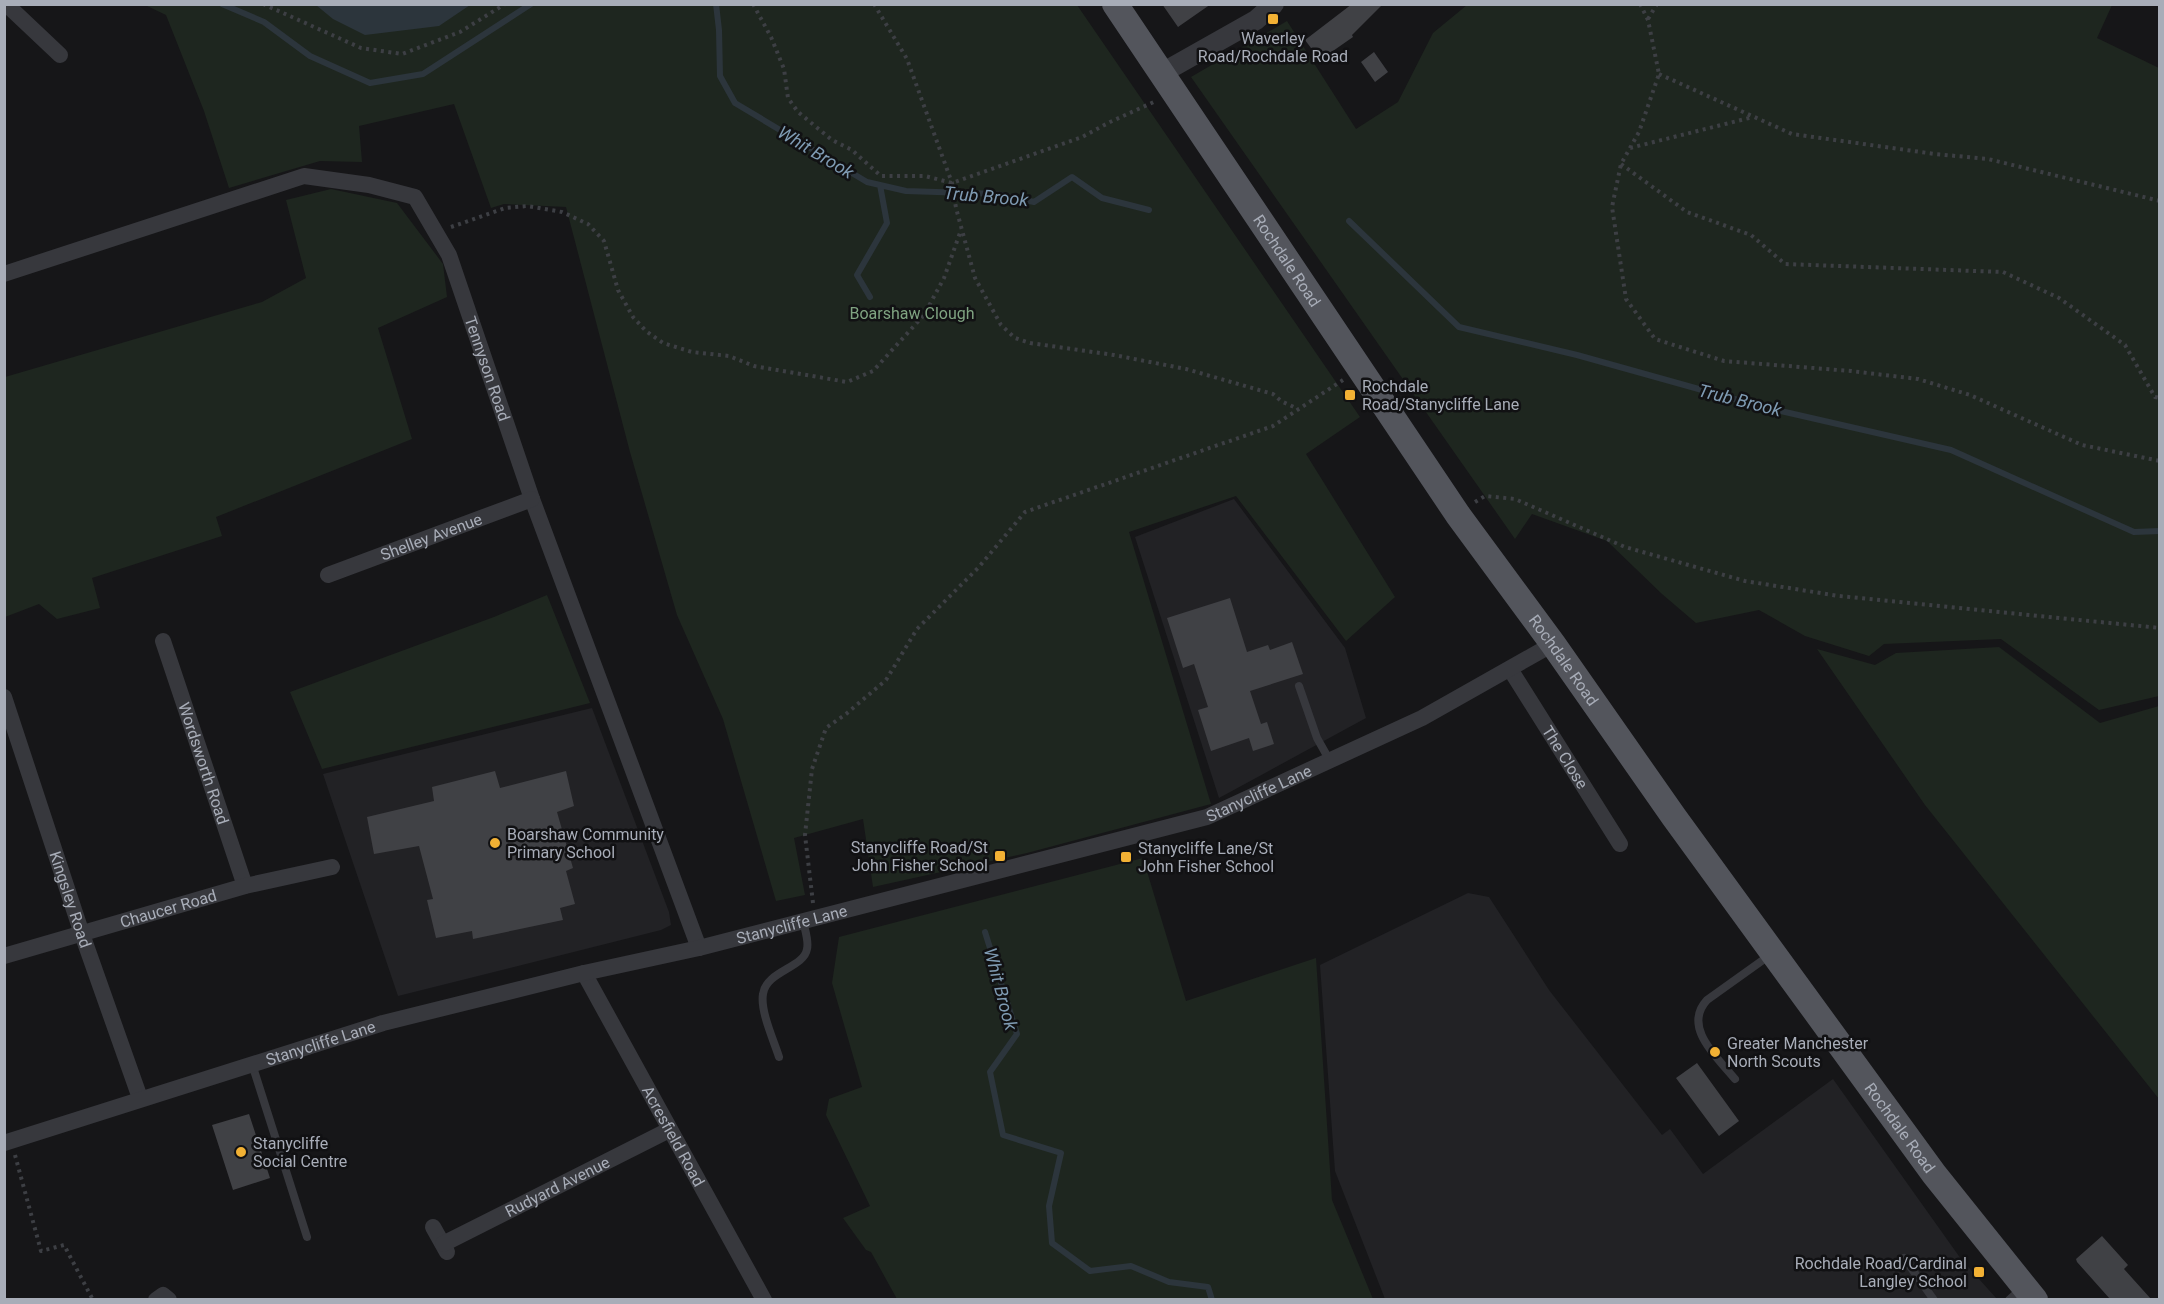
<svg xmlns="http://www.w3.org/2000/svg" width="2164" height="1304" viewBox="0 0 2164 1304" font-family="Roboto,sans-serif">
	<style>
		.built { fill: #222225 }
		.green { fill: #1e261f }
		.water { fill: #2c353c }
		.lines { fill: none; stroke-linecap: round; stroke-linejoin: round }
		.stream { stroke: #2c353c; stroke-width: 6 }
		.building { fill: #404145 }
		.path { stroke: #3d3f44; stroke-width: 4; stroke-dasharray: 3 4.5; stroke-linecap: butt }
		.service { stroke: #37383d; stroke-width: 8 }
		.minor { stroke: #37383d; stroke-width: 16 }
		.tertiary { stroke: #37383d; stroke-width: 20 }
		.primary { stroke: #53555c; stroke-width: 26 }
		.poi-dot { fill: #f2b134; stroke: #111113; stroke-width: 2 }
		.labels { text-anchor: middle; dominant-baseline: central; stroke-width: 5; stroke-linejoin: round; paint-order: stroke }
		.poi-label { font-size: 16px; fill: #a8adb8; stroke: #111113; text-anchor: start }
		.street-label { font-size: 16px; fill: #a8adb8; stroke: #111113 }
		.park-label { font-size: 16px; fill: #7fa381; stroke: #111113 }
		.water-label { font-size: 18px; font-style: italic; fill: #7f9bb3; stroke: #111113 }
	</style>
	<rect width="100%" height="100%" fill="#161618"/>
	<path class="built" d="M1234,499L1345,648L1366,718L1219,798L1135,537Z
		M592,708L669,912L671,925L661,930L398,996L323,774Z
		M1468,893L1489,897L1549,990L1662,1135L1670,1129L1703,1174L1833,1079L1961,1259L1997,1299H1385L1335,1171L1320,965Z"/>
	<path class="green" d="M145,5H1077L1360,417L1306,454L1395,597L1346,641L1236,496L1129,532L1211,804L1027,853L873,887L863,819L794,838L805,895L776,901L723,719L677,615L630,452L566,207L504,204L491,208L454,104L359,126L362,162L320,161L229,188L204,111L166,15Z
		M1467,5H2112L2097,38L2159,68V696L2099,710L2001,639L1884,644L1869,656L1805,636L1759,610L1696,623L1662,594L1607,541L1532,514L1515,539L1191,77L1287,21L1356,129L1398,102L1433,33Z
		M331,189L397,203L443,264L447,297L378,328L412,439L216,517L222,536L92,578L100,608L57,619L39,604L5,617V377L262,302L306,278L286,200Z
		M547,595L590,703L322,769L290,692L494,617Z
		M1999,647L2100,723L2159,706V1099L1925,805L1817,649L1875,665L1896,653Z
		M1143,858L1186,1001L1316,958L1332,1200L1373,1299H897L871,1252L866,1250L843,1218L870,1206L826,1115L829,1099L862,1087L832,983L839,937Z"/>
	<path class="water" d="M316,5H470L439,26L365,35L333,19Z"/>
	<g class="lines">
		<path class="stream" d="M222,4L264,22L310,56L370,83L423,74L531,4
			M716,4L719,30L720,76L735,103L867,182L906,191L997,194L1034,202L1072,177L1102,198L1149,210
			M1349,221L1459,327L1577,355L1763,407L1951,450L2134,532L2160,531
			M870,297L857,275L887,223L880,185
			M985,932L1017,1034L990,1072L1003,1135L1061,1153L1049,1206L1052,1243L1090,1271L1131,1266L1169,1282L1208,1287L1212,1300"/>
	</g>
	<path class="building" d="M1162,4H1211L1178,27Z
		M1352,4H1383L1352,35L1353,37L1320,60L1305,40Z
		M1374,52L1388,72L1375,82L1361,62Z
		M1230,598L1247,652L1268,645L1270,650L1292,642L1303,674L1250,691L1261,724L1267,722L1274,744L1253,751L1249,738L1211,751L1198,710L1208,707L1194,664L1183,668L1167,618Z
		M495,771L500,788L566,771L574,806L557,812L573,868L566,871L575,904L560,908L563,920L473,939L472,931L436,938L427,900L433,899L419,846L374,854L367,817L434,801L432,787Z
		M1697,1063L1739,1121L1719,1136L1676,1078Z
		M249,1114L270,1178L233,1190L212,1125Z
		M2102,1236L2128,1265L2124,1269L2151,1299H2110L2077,1262L2076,1259Z"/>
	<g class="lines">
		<path class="path" d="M263,4L361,48L402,54L460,32L505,4
			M753,4L771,37L784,69L788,98L798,112L832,140L852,150L881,176H925L952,183L1082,137L1110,122L1156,101
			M874,4L907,59L952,183L956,208L975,278L1001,325L1015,338L1030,343L1114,355L1186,369L1273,394L1281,401L1298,409
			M1640,4L1648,20L1659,74L1639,132L1621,164L1612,207L1626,299L1655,339L1724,361L1851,371L1918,379L1970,395L2082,445L2160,461
			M1648,19L1657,4
			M1659,74L1792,134L1935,154L1988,159L2160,201
			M1630,148L1753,117
			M1621,164L1687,212L1751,235L1785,264L2003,272L2059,298L2125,345L2155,397L2160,398
			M451,227L505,208L527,206L562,212L588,224L604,241L618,290L633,317L646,331L663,343L692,352L729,356L754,366L847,382L873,371L924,315L944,278L961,230
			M1475,502L1485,496L1515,499L1625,547L1745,581L1839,596L2160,628
			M813,903L805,835L812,769L826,728L846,714L886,680L917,629L978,568L1025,512L1273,426L1343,380
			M15,1155L41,1251L64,1245L93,1300"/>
		<path class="service" d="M1299,686L1317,738L1330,761
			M779,1057C774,1041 760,1011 763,994C766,971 804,968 807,949C809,941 805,930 803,921
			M252,1064L307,1237
			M1735,1079C1717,1057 1682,1027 1707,1000L1770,955
			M1904,1258L1934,1300
			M2009,1300L2021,1289"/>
		<g class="minor">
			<path d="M6,4L60,55"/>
			<path id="s1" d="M4,274L304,176L369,185L415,197L449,255L532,499L699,948"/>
			<path id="s2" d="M328,575L532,499"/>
			<path id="s3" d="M163,641L245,886"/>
			<path id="s4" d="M1510,669L1620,844"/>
			<path id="s5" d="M4,697L82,934L140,1098"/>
			<path id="s6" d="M4,956L245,886L332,867"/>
			<path id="s7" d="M584,973L764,1300"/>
			<path id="s8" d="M4,1143L383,1023L584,973L699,948L1207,817L1422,718L1553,644"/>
			<path d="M433,1227L447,1252"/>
			<path id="s9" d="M443,1244L669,1130"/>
			<path d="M156,1300L163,1295L169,1300"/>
		</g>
		<path class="tertiary" d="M1162,73L1256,20L1274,4"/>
		<path class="primary" id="s10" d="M1115,4L1458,515L1553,644L1674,817L1934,1174L2035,1300"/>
	</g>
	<g class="poi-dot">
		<rect x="1267" y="13" width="12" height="12" rx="3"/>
		<rect x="1344" y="389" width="12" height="12" rx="3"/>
		<circle cx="495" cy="843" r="6"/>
		<rect x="994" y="850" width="12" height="12" rx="3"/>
		<rect x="1120" y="851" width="12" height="12" rx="3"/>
		<circle cx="1715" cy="1052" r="6"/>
		<circle cx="241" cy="1152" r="6"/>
		<rect x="1973" y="1266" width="12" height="12" rx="3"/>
	</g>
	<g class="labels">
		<g class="poi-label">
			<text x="1273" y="38" text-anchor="middle">Waverley<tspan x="1273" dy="18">Road/Rochdale Road</tspan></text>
			<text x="1362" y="386">Rochdale<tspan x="1362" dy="18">Road/Stanycliffe Lane</tspan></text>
			<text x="507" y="834">Boarshaw Community<tspan x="507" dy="18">Primary School</tspan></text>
			<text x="988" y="847" text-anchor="end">Stanycliffe Road/St<tspan x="988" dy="18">John Fisher School</tspan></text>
			<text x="1138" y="848">Stanycliffe Lane/St<tspan x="1138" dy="18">John Fisher School</tspan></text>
			<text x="1727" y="1043">Greater Manchester<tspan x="1727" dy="18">North Scouts</tspan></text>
			<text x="253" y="1143">Stanycliffe<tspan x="253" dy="18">Social Centre</tspan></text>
			<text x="1967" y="1263" text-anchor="end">Rochdale Road/Cardinal<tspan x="1967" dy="18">Langley School</tspan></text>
		</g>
		<g class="street-label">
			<text stroke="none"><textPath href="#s10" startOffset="309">Rochdale Road</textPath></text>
			<text stroke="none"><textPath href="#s1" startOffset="616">Tennyson Road</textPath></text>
			<text stroke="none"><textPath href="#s2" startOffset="110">Shelley Avenue</textPath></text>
			<text stroke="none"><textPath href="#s10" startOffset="795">Rochdale Road</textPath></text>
			<text stroke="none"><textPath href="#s4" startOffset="104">The Close</textPath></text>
			<text stroke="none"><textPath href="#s3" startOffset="129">Wordsworth Road</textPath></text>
			<text stroke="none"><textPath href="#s8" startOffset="1304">Stanycliffe Lane</textPath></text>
			<text stroke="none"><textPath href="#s5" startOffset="213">Kingsley Road</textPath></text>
			<text stroke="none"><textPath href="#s6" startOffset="171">Chaucer Road</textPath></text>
			<text stroke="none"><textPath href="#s8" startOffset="818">Stanycliffe Lane</textPath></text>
			<text stroke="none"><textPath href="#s8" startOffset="332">Stanycliffe Lane</textPath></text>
			<text stroke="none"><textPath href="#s10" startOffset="1371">Rochdale Road</textPath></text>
			<text stroke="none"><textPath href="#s7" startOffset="186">Acresfield Road</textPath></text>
			<text stroke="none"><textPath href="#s9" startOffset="128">Rudyard Avenue</textPath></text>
		</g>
		<g class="park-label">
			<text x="912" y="313">Boarshaw Clough</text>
		</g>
		<g class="water-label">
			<text transform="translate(816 152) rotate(31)">Whit Brook</text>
			<text transform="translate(986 196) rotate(5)">Trub Brook</text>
			<text transform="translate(1740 400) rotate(14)">Trub Brook</text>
			<text transform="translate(1001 989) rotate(75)">Whit Brook</text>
		</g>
	</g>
	<rect width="2164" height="1304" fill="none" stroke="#a8adb8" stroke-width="12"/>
</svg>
